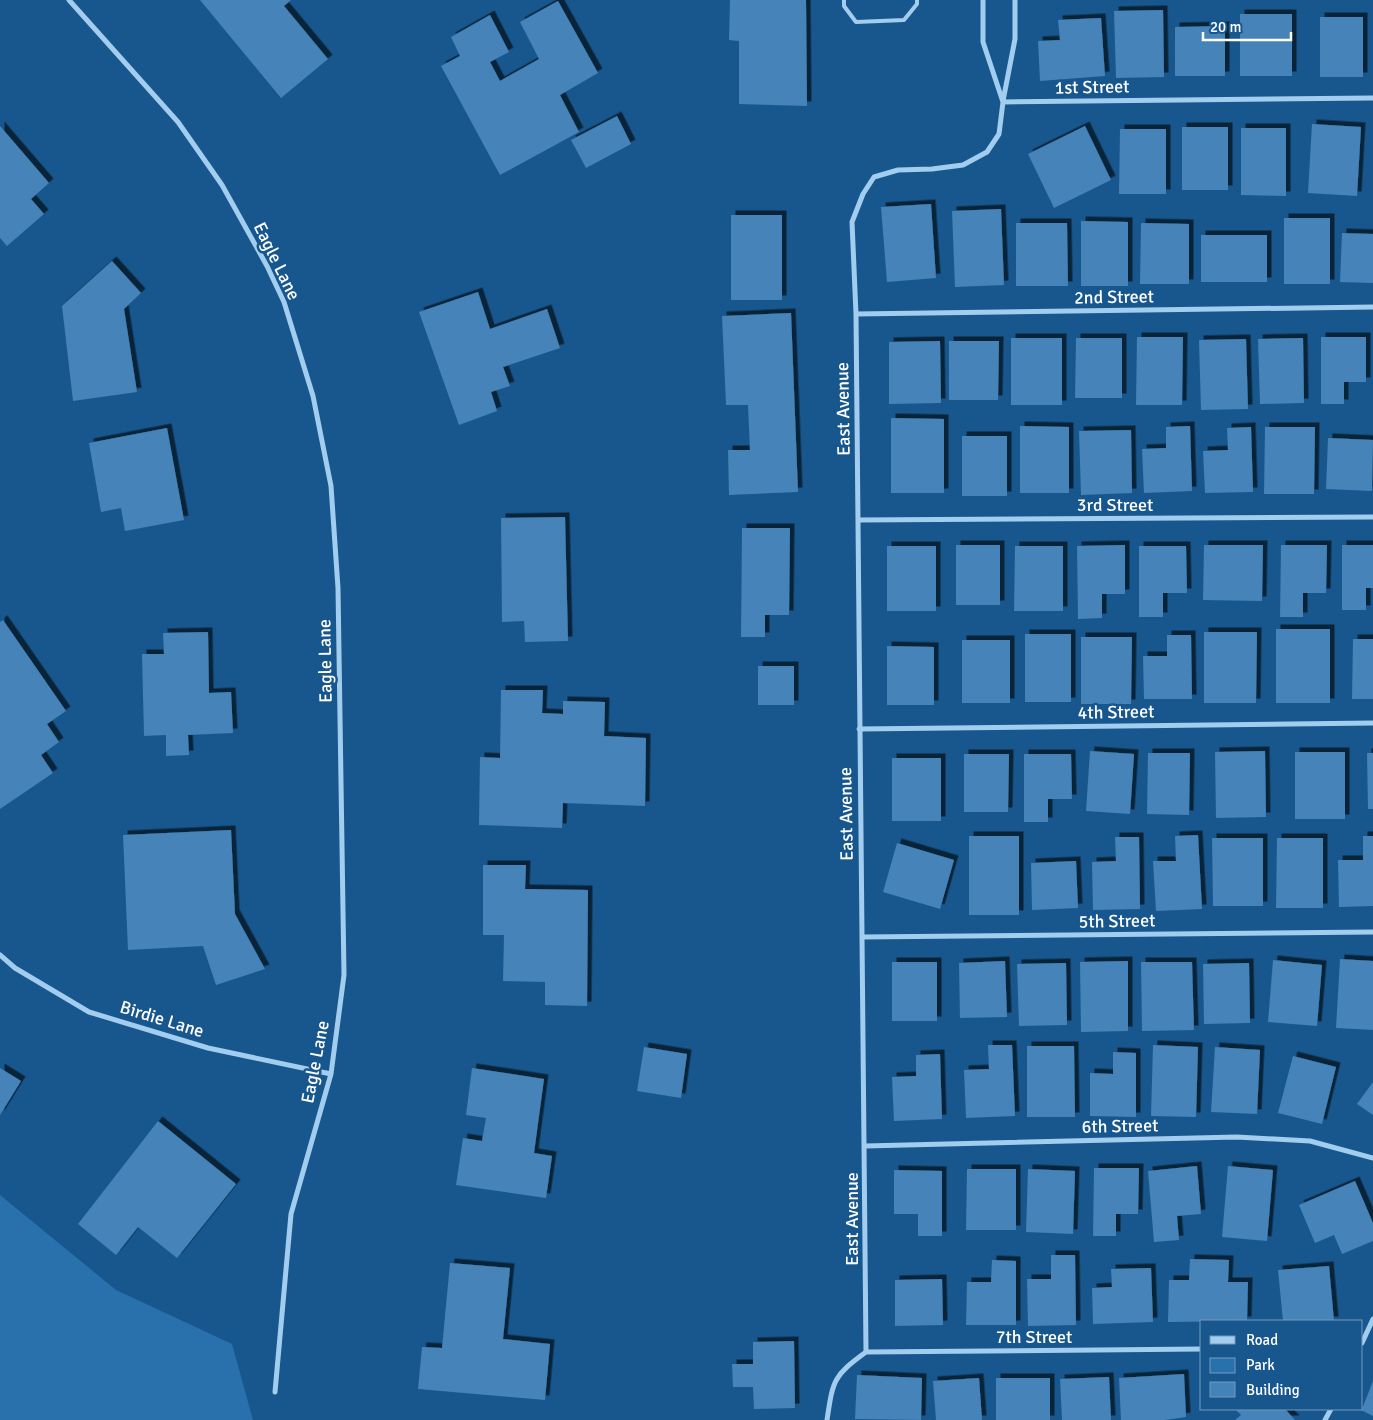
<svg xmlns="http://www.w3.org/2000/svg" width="1373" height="1420" viewBox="0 0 1373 1420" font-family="Signika,sans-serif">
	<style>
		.green { fill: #2971ad }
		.building { fill: #4483b8; filter: url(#shadow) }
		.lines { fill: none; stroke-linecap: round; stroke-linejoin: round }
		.lane { stroke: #a2cdef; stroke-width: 4 }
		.street { stroke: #a2cdef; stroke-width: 5 }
		.labels { text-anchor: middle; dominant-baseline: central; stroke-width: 5; stroke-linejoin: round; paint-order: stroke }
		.street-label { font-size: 18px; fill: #fff; stroke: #17578e }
	</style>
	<defs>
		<filter id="shadow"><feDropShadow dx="4.5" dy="-4.5" stdDeviation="0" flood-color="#0009"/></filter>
	</defs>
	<rect width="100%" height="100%" fill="#17578e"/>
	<path class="green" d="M0,1195L116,1290L232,1344L253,1420H0Z"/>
	<path class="building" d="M200,0H291L284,6L328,59L281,98Z
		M730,0H806L807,106L739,104V41L729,40Z
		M558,1L598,73L560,95L579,132L500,175L441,66L460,56L451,37L490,15L509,52L490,62L500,81L539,59L520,22Z
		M1163,10L1164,77L1116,78L1114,11Z
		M1240,14H1292V76H1240Z
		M1320,17H1363V77H1320Z
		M1101,18L1105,76L1040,81L1038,41L1060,40L1058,20Z
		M1225,26V76H1175V27Z
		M617,116L631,144L586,168L571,140Z
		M1312,124L1361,127L1357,196L1308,193Z
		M0,126L49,183L31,199L44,214L7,246L0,238Z
		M1085,126L1111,180L1054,208L1028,154Z
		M1182,127H1228V190H1182Z
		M1241,128H1286V196L1241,195Z
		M1120,129H1166V194H1119Z
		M931,204L936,278L887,282L881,207Z
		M1001,209L1004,285L955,287L952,211Z
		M731,215H782V300H731Z
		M1284,218H1330V284H1284Z
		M1081,221L1128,222V286H1081Z
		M1016,223H1067L1068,286H1016Z
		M1141,223L1189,224V284H1140Z
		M1342,233L1373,234V283L1340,282Z
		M1201,235H1267V282H1201Z
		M112,261L141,293L124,309L137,392L73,401L62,306Z
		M478,292L490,329L547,309L560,348L503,367L510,386L491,392L497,411L459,425L419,312Z
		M791,313L798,492L729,495L728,450H750L748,405H726L722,316Z
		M1137,337H1183L1182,405H1136Z
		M1321,337H1366V382H1344V404H1321Z
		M1011,338H1062V405H1011Z
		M1076,338H1122V398H1075Z
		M1303,338L1304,403L1260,404L1258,339Z
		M1246,339L1248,409L1201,410L1199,340Z
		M940,341L941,403L889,404V342Z
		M949,341H999L998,400H949Z
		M891,418L944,419V493H891Z
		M1020,426L1069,427V493H1020Z
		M1190,426L1192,491L1144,493L1142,449L1166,448V427Z
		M1251,427L1253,492L1205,493L1203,451L1228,450L1227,428Z
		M1265,427H1315L1314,494H1264Z
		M167,428L184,520L125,531L121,508L101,512L89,443Z
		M1131,430L1132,493L1081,495L1079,431Z
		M962,436H1007V496H962Z
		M1328,438L1373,440L1372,491L1326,489Z
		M565,517L568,641L525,642L524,621L502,622L501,518Z
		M742,528H790L789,615H765V637H741Z
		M956,545H1000V605H956Z
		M1125,545V594H1102V618L1078,619L1077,546Z
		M1204,545H1263L1262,601L1203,600Z
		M1281,545H1327L1326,593H1303V617H1280Z
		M1342,545H1373V588H1366V610H1342Z
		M887,546H936V611H887Z
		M1015,546H1063V611H1014Z
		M1139,546H1186L1187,593H1163V617H1139Z
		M3,620L66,711L47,724L59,742L41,755L53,773L0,809V622Z
		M1276,629H1330V703H1276Z
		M208,632L209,693L231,692L233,733L188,735L189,755L166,756V735L144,736L142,654H164L163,633Z
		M1204,632H1257L1256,703H1204Z
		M1025,634H1071V702H1025Z
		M1167,635H1191L1192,699H1144L1143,656H1167Z
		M1081,637H1132L1131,704H1081Z
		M1353,639H1373V699H1352Z
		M962,640H1010V703H962Z
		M887,646L934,647V705H887Z
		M758,666H794V705H758Z
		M501,690H543L542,713L563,714V701L605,702L604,736L646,738L645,806L563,803L562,828L479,825L480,757L500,758Z
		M1090,751L1134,754L1130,814L1086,811Z
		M1265,751L1266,817L1216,818L1215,752Z
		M1295,752H1345V819H1295Z
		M1148,753H1190L1189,815L1147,814Z
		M1367,753H1373V809H1368Z
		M964,754H1009L1008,812H964Z
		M1024,754H1071L1072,799H1048V822H1024Z
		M892,758H941V821H892Z
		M231,830L235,914L265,969L216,985L203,946L128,950L123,835Z
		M1198,835L1202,909L1156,911L1153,861H1176L1175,836Z
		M969,836H1019V915H969Z
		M1363,836H1373V906L1339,907L1338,860H1363Z
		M1115,837H1139L1140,909L1093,910L1092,862L1116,861Z
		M1212,838H1263V906H1213Z
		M1277,838H1323V908H1276Z
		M897,843L954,860L940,909L883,892Z
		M1076,861L1078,908L1032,910L1031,863Z
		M483,865H526L525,889L588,890L587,1006L545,1005V982L503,981L504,935H483Z
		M1340,959L1373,961V1030L1336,1028Z
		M1273,960L1322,965L1317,1026L1268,1022Z
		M1005,961L1007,1017L960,1018L959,963Z
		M1128,961V1031L1081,1032L1080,962Z
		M892,962H937V1021H892Z
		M1141,962H1192L1194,1030L1142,1031Z
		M1066,963L1067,1025L1019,1026L1017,964Z
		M1249,963L1250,1023L1204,1024L1203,964Z
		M988,1045H1012L1015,1116L966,1118L964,1070L989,1069Z
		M1153,1045L1198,1047L1196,1117L1151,1116Z
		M1027,1046H1074L1075,1117H1027Z
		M644,1047L687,1054L681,1098L637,1091Z
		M1215,1047L1260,1050L1257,1114L1211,1112Z
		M1113,1052L1136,1053V1117L1090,1116V1073L1113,1074Z
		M940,1054L942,1119L894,1121L892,1077L916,1076V1055Z
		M1293,1056L1336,1067L1322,1124L1278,1113Z
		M0,1068L21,1081L0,1115Z
		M472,1068L544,1079L534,1153L552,1156L546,1198L456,1185L463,1138L482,1141L486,1118L466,1115Z
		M1373,1082V1115L1357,1104Z
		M158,1121L236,1184L177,1258L138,1227L116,1255L78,1224Z
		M1197,1166L1201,1214L1177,1216L1179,1240L1154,1242L1148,1171Z
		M1228,1166L1273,1170L1267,1241L1222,1237Z
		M1094,1168H1139L1138,1214H1116V1236H1093Z
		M967,1169H1016V1230H966Z
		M1028,1169L1075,1171L1073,1234L1026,1232Z
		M894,1170L942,1171V1236H918V1214H894Z
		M1355,1181L1373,1223V1241L1342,1254L1334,1235L1315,1243L1299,1205Z
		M1051,1255H1075L1076,1325L1028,1326L1027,1279H1051Z
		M1190,1259L1229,1260L1228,1282H1248L1247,1321L1168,1322L1169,1280H1189Z
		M992,1260L1016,1261V1325H966L967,1282H991Z
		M450,1263L510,1268L503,1339L550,1344L545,1400L418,1389L422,1347L442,1348Z
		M1329,1266L1334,1321H1283L1278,1270Z
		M1151,1268L1153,1322L1093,1324L1092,1288L1112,1287L1111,1269Z
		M942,1279L943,1325L895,1326V1280Z
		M794,1341L795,1408L754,1409L753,1387H733L732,1364H753V1342Z
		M1184,1374L1186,1417L1165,1420H1121L1119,1378Z
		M857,1375L922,1378L921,1420L855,1419Z
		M1109,1377L1111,1420H1062L1060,1379Z
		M979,1378L982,1420H936L933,1381Z
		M996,1378H1050V1420H996Z
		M1373,1381V1416L1359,1409H1362Z
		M1235,1409H1285L1295,1420H1235L1241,1415Z"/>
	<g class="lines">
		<path class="lane" d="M844,0V6L856,22L904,20L917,4V0"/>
		<path class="street" d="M69,0L178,122L222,185L267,266L284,302L313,396L331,486L338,588L344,975L331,1074L291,1214L275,1392
			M983,0V42L1003,102
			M1003,101L1015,39V0
			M856,314L1373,307
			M858,520L1373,517
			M859,729L1373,723
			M862,937L1373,932
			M0,955L15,968L89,1012L208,1048L331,1074
			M865,1146L1237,1137L1310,1141L1373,1158
			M1362,1343L1373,1319
			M866,1352L856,314L852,222L863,194L874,177L898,170L932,169L963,165L987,152L999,134L1003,102L1373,98
			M866,1352L1202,1349
			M827,1420C833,1380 833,1376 866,1352
			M1325,1420L1331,1409"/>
	</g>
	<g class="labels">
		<g class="street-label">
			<text transform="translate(1092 87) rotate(-1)">1st Street</text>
			<text transform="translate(277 261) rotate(64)">Eagle Lane</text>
			<text transform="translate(1114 297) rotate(-1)">2nd Street</text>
			<text transform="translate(843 409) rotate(-91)">East Avenue</text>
			<text x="1115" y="505">3rd Street</text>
			<text transform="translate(325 661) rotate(-91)">Eagle Lane</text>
			<text transform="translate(1116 712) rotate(-1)">4th Street</text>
			<text transform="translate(846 814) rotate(-91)">East Avenue</text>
			<text transform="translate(1117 921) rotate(-1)">5th Street</text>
			<text transform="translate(162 1019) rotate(17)">Birdie Lane</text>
			<text transform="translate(315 1062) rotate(-79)">Eagle Lane</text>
			<text transform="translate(1120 1126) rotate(-1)">6th Street</text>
			<text transform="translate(852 1219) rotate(-90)">East Avenue</text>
			<text x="1034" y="1337">7th Street</text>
		</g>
	</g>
	<rect x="1200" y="1320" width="162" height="90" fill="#17578e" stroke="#749abb"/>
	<rect x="1210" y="1336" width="25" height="8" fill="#a2cdef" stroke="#749abb"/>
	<text x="1246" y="1345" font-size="15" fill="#ffffff">Road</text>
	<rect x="1210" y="1358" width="25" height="15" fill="#2971ad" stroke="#749abb"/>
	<text x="1246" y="1370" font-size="15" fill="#ffffff">Park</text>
	<rect x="1210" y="1382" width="25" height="15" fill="#4483b8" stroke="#749abb"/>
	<text x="1246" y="1395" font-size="15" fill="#ffffff">Building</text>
	<path d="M1203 32v8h88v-8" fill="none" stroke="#ffffff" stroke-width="2.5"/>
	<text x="1210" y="32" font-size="15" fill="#ffffff" stroke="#17578e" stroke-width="4" paint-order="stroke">20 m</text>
</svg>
